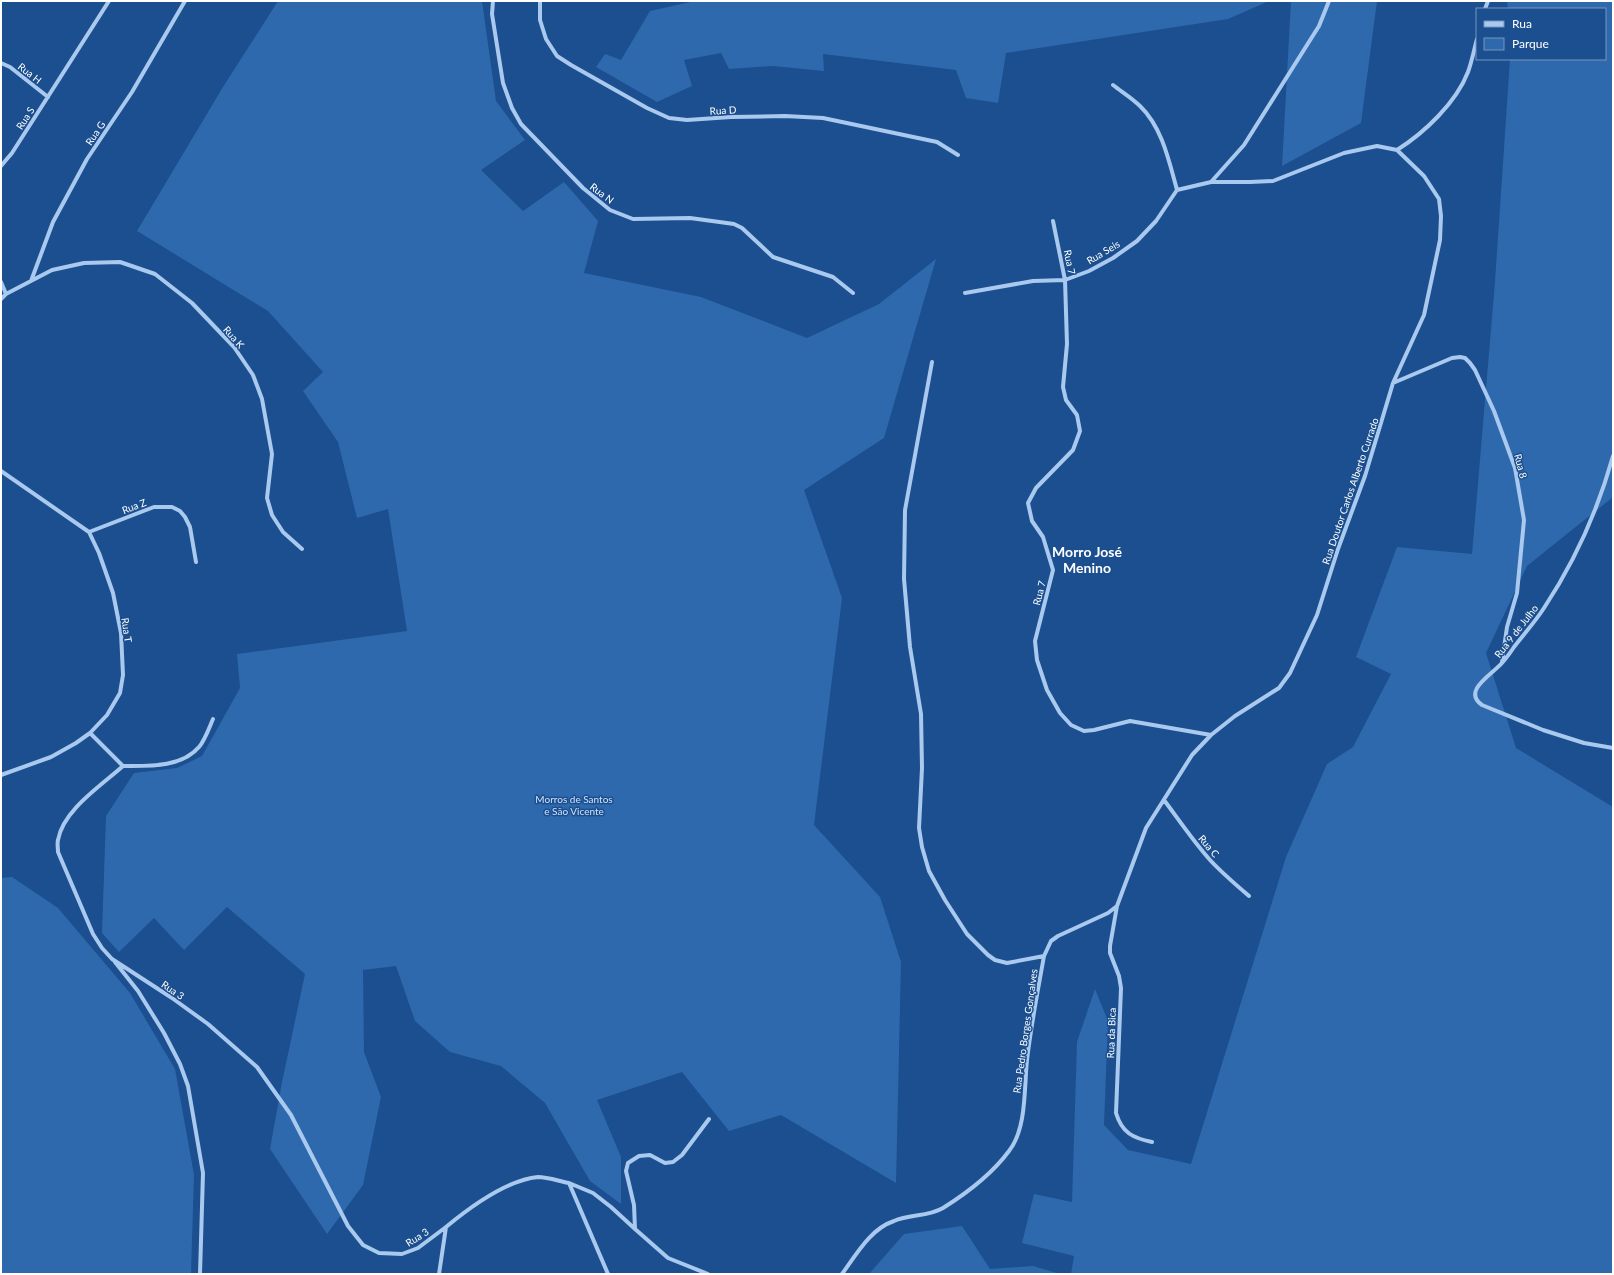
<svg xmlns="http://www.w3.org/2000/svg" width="1614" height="1275" viewBox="0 0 1614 1275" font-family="Lato,sans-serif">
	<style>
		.green { fill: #2e69ad }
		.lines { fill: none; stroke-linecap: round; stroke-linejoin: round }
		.minor { stroke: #a9c9ee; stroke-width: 4 }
		.labels { text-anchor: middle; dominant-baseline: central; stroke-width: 3; stroke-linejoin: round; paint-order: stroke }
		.street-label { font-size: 10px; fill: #fff; stroke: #1b4f8f }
		.park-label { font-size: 10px; fill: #cfe3fa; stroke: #1b4f8f }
		.district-label { font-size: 14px; font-weight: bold; fill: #fff; stroke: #1b4f8f }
	</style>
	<rect width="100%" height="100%" fill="#1b4f8f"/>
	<path class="green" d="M278,1H482L496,101L525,140L481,170L523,211L564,182L598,221L584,273L701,297L807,338L879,304L936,259L884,438L804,490L842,598L814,825L880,897L901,962L896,1183L781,1115L729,1131L682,1072L597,1100L621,1157V1204L590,1181L545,1103L501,1066L450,1052L415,1021L396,966L363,970L364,1052L381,1097L363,1185L327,1234L270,1149L282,1082L305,974L227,907L184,950L154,918L119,952L102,933L106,816L134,773L177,768L202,756L240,688L237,654L407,631L388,509L357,518L338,442L303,391L323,372L268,311L137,231L223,87Z
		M695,1H1269L1228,19L1006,53L998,103L966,98L956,70L823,54L824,71L773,66L729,69L721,53L684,60L692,86L657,102L596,67L605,54L621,60L650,11Z
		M1291,1H1377L1361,123L1282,166Z
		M1507,1H1613V497L1527,566L1486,653L1516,748L1613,807V1274H1071L1074,1256L1022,1243L1034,1194L1072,1202L1077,1042L1095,989L1108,1021L1104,1125L1128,1150L1191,1164L1286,857L1327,764L1353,747L1391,674L1356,657L1397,547L1472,554L1495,282L1510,59H1605V9H1508Z
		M12,877L58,908L130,993L175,1069L194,1175L191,1274H1V878Z
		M962,1226L990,1269L1033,1266L1060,1274H869L904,1234Z"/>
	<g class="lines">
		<path class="minor" d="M493,1L492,14L503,83L512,108L521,124L583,188L610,210L633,219L690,218L734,224L742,228L773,257L833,277L853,293
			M540,1V20L546,39L557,56L571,65L647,108L669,118L687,120L731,117L785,116L823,118L937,142L958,155
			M1485,9L1488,1
			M1,63L10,67L48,97
			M1113,85C1122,92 1132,98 1140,106C1162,127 1169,161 1177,190
			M1,166L12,153L109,1
			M1211,182L1244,145L1319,26L1329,1
			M1053,221L1065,280L1067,344L1063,387L1066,400L1077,415L1080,431L1073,450L1036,488L1028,503L1032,521L1043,537L1053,570L1035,641L1037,660L1047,690L1060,713L1071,725L1084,731L1094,730L1130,721L1211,735
			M31,281L53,222L87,159L132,92L185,1
			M1,282L6,294
			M965,293L1033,281L1065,280L1089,271L1113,258L1137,241L1156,221L1177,190L1211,182H1250L1273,181L1344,153L1377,146L1397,150
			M1,299L6,294L52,270L84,263L120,262L155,274L192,303L234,347L253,375L262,399L272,454L267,498L272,515L283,532L302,549
			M932,362L905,510L904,579L910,647L921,714L922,768L919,828L922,847L929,871L945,900L967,934L988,955L995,960L1007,963L1044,956
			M1393,383L1452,358L1460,357L1465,358L1470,363L1475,370L1494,411L1515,468L1524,520L1517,593L1507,627L1502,662
			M1613,456C1598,510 1575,561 1544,608C1535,622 1524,634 1514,647C1510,653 1506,659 1501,664C1491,675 1462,691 1482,705L1543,730L1584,743L1613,748
			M1,471L89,532L99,553L113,593L121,633L123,675L120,693L107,715L90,733L76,743L51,757L1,775
			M89,532L154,507H172L180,511L185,517L190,527L196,562
			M213,719C209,728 205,740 199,747C181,768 148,766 123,766C102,785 63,810 58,840C57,843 58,848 58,852L93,934L102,948L112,959L172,998L208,1024L257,1067L291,1115L348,1226L363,1245L379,1253L402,1254L418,1248L446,1227
			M90,733L123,766
			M1164,800C1179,820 1193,841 1210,860C1222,873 1235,884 1249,896
			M115,962L138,991L164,1033L180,1064L188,1086L203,1173L200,1274
			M1152,1142C1133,1138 1122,1133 1116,1113L1121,988L1119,976L1110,953V946L1117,906L1146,828L1192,755L1211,735L1235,716L1279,688L1290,673L1317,615L1338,549L1365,476L1393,383L1424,315L1440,240L1441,216L1439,199L1424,176L1397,150C1424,133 1456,103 1468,72C1472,61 1474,50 1477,39
			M569,1183L593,1193L611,1207L635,1229
			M439,1274L446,1227C469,1208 507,1180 538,1177C547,1177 559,1181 569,1183L608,1274
			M708,1274L668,1258L635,1229L634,1205L626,1171L628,1163L639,1156L650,1155L665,1163L673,1162L682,1155L709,1119
			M842,1274C856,1255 870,1229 894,1221C910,1214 928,1217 943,1208C967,1193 992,1174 1009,1151C1027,1128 1024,1088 1027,1060C1031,1025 1038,990 1044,956L1051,941L1058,936L1108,913L1117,906"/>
	</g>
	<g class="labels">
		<g class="street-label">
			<text transform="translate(30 73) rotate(38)">Rua H</text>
			<text transform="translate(723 110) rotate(-3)">Rua D</text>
			<text transform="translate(25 118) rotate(-57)">Rua S</text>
			<text transform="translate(95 133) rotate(-56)">Rua G</text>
			<text transform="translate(602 193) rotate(37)">Rua N</text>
			<text transform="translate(1103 252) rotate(-31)">Rua Seis</text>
			<text transform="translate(1070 262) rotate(79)">Rua 7</text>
			<text transform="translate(234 337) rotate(49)">Rua K</text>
			<text transform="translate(1521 466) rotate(75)">Rua 8</text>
			<text transform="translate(1350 491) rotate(-71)">Rua Doutor Carlos Alberto Currado</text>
			<text transform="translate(134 506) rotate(-21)">Rua Z</text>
			<text transform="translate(1039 593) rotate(-76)">Rua 7</text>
			<text transform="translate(127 630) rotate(82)">Rua T</text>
			<text transform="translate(1516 631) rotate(-52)">Rua 9 de Julho</text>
			<text transform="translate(1209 846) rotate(50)">Rua C</text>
			<text transform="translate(173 990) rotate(34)">Rua 3</text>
			<text transform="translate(1025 1031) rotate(-82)">Rua Pedro Borges Gonçalves</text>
			<text transform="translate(1111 1033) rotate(-88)">Rua da Bica</text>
			<text transform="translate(417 1237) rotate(-32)">Rua 3</text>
		</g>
		<g class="park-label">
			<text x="574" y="799">Morros de Santos<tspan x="574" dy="12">e São Vicente</tspan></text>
		</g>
		<g class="district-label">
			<text x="1087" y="551">Morro José<tspan x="1087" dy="16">Menino</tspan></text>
		</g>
	</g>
	<rect width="1614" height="1275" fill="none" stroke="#ffffff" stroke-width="4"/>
	<rect x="1476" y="8" width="130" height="52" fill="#1b4f8f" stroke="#7695bc"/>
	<rect x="1484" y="21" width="20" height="6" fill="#a9c9ee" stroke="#7695bc"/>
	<text x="1512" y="28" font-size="12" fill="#ffffff">Rua</text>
	<rect x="1484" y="38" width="20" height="12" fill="#2e69ad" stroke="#7695bc"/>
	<text x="1512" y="48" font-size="12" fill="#ffffff">Parque</text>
</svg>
